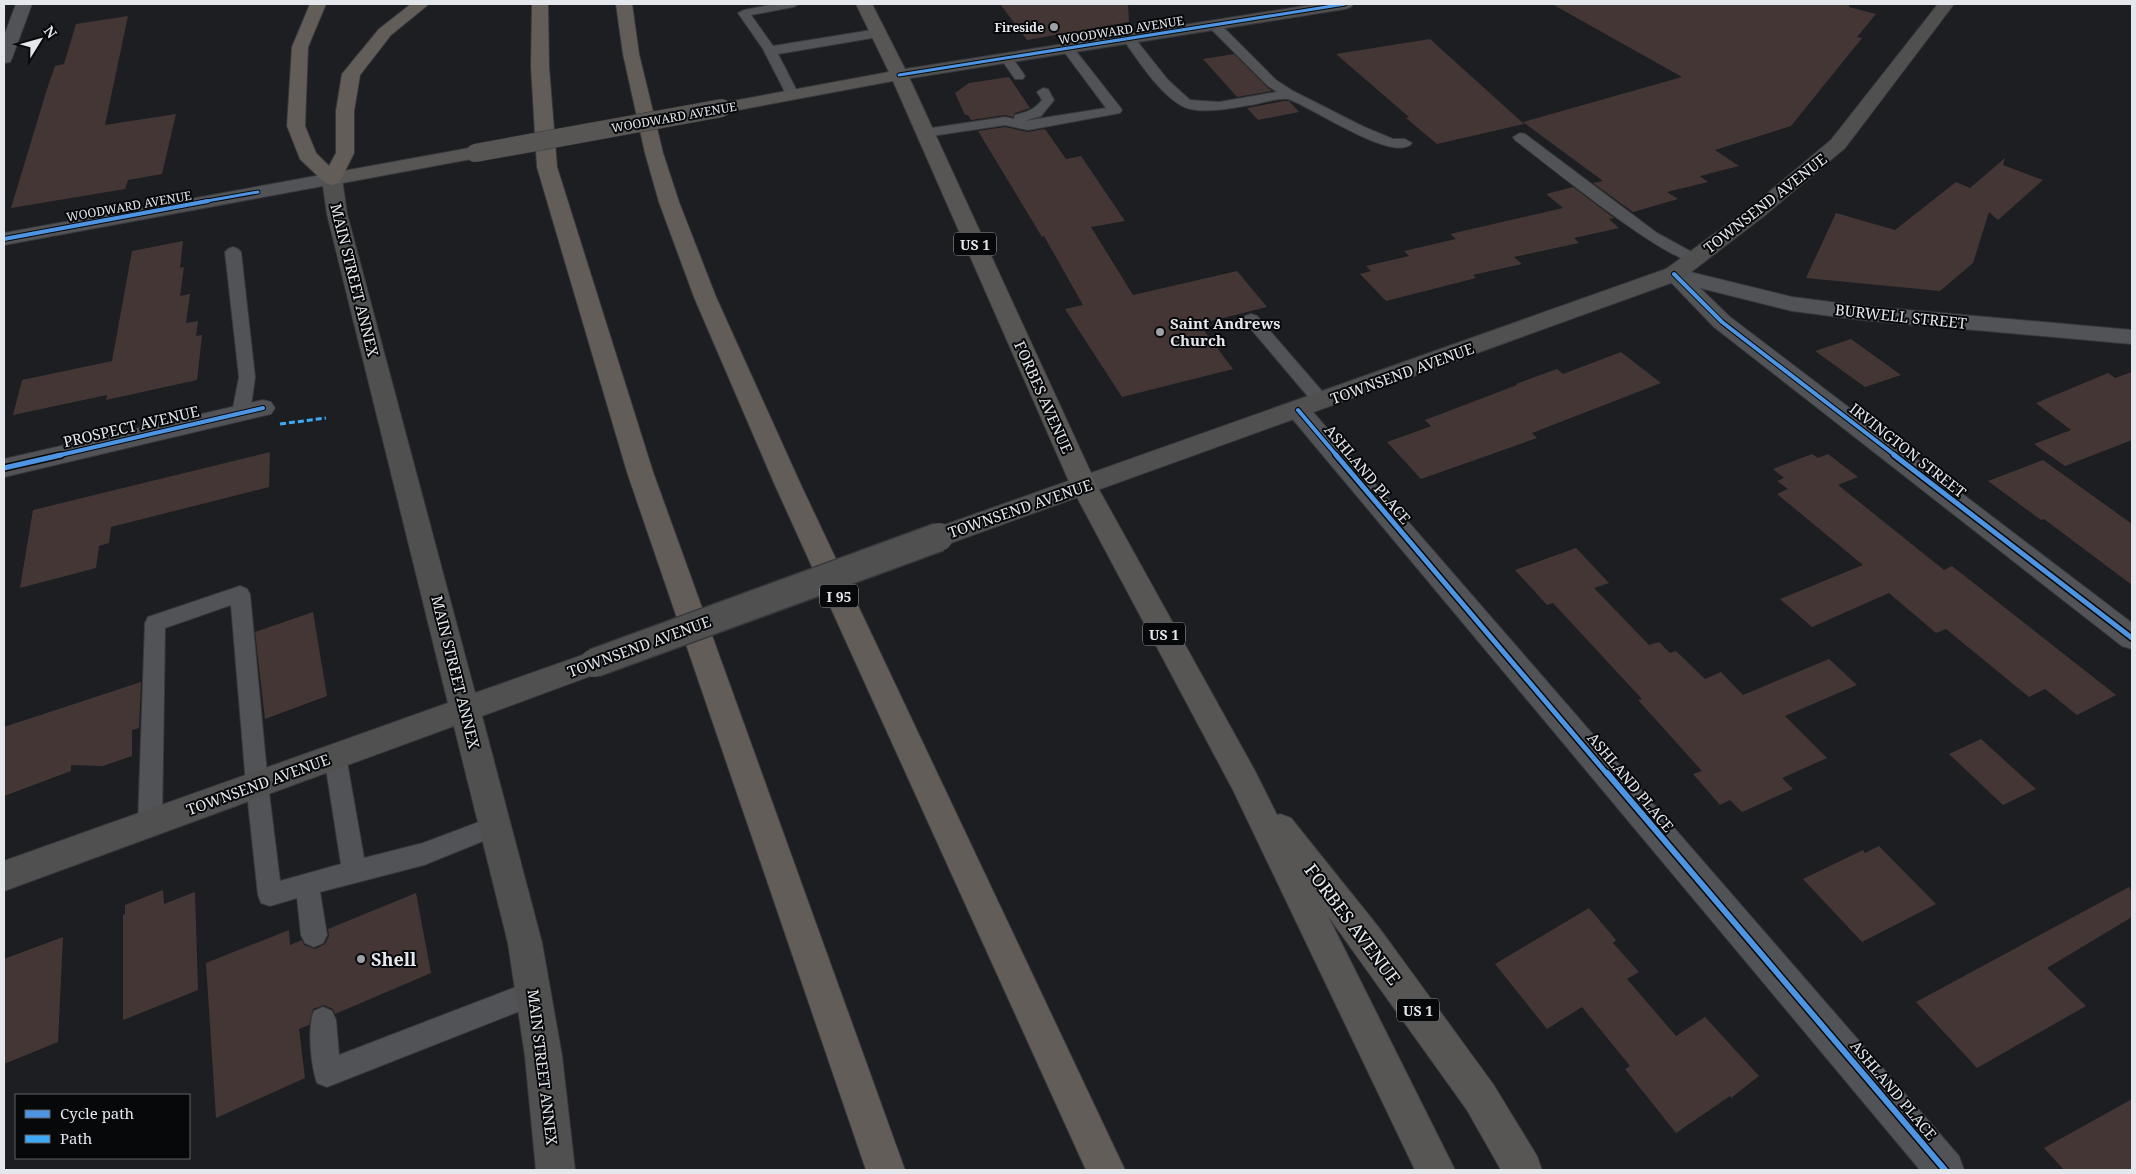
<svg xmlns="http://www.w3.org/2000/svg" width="2136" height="1174" viewBox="0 0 2136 1174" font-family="'Noto Serif',serif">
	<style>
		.building { fill: #453636 }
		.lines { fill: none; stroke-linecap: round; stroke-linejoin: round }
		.service-casing { stroke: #37383b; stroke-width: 2 }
		.minor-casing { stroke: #37383b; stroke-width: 2 }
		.secondary-casing { stroke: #37383b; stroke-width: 2 }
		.primary-casing { stroke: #37383b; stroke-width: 2 }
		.motorway-casing { stroke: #37383b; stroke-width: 2 }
		.service { fill: #515356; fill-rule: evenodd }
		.minor { fill: #515356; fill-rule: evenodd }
		.secondary { fill: #505051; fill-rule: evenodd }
		.primary { fill: #585655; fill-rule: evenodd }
		.motorway { fill: #635d59; fill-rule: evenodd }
		.secondary-bridge-casing { stroke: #37383b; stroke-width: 31; stroke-linecap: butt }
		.primary-bridge-casing { stroke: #37383b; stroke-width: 19; stroke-linecap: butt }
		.secondary-bridge { stroke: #505051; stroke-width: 28 }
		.primary-bridge { stroke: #585655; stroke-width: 18 }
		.quiet { stroke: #3fa9f5; stroke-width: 3; stroke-dasharray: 6 3; stroke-linecap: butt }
		.cycleway-far3-casing { stroke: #06080a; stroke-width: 5 }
		.cycleway-far2-casing { stroke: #06080a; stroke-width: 6 }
		.cycleway-far1-casing { stroke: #06080a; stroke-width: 8 }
		.cycleway-casing { stroke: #06080a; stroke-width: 9 }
		.cycleway-far3 { stroke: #4d94e3; stroke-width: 3 }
		.cycleway-far2 { stroke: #4d94e3; stroke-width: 4 }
		.cycleway-far1 { stroke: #4d94e3; stroke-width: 5 }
		.cycleway { stroke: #4d94e3; stroke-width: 6 }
		.poi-dot { fill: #9ea1a5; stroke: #06080a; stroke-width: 2 }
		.labels { text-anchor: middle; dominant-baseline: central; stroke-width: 4; stroke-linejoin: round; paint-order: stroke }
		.far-poi-label { font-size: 12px; font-weight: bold; fill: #e4e7ec; stroke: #06080a; text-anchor: end }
		.far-street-label { font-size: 12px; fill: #e4e7ec; stroke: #06080a }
		.shield { fill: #06080a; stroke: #a1a4a8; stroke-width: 1 }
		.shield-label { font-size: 14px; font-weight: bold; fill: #e4e7ec }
		.street-label { font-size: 15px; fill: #e4e7ec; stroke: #06080a }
		.poi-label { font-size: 15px; font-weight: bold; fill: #e4e7ec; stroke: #06080a; text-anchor: start }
		.near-street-label { font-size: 18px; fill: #e4e7ec; stroke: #06080a }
		.near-poi-label { font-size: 18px; font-weight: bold; fill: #e4e7ec; stroke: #06080a; text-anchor: start }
	</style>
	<rect width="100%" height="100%" fill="#1c1e21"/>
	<path class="building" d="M1000,4H1128L1129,22L1027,40Z
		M1552,4H1849V7L1876,14L1857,37L1862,38L1791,126L1715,150L1739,166L1700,176L1708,182L1667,192L1678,199L1633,212L1593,183L1603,181L1523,122L1682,77Z
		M128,16L105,125L176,114L162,174L128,180L125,189L11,208L47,89L55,66L64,64L76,24Z
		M1430,39L1524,124L1437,144L1406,118L1409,117L1336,54Z
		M1234,54L1267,87L1272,91L1237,97L1203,59Z
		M1009,77L1030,108L1015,113L1013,117L1005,115L971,120L968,115H965L955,93L969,83Z
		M1284,101H1289L1299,112L1258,120L1247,108Z
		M1005,127L1028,132L1045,129L1066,159L1081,156L1125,221L1091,227L1133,295L1237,271L1267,307L1199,324L1233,369L1122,397L1065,309L1083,305L1044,236L1042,237L978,131Z
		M2005,158L2003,165L2043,180L1998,220L1989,212L1973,263L1940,291L1806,278L1836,213L1895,230L1956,182L1970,188Z
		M1573,187L1614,218L1609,219L1619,228L1574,238L1579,243L1514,257L1522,264L1473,275L1476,278L1386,301L1360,274L1371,271L1366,266L1409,256L1404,251L1456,239L1450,234L1563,208L1546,194Z
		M183,241L180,268L184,267L180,296L190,294L186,323L198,321L196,336L202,335L197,380L106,400L107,395L13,415L22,380L112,361L132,251Z
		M1851,339L1901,375L1865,387L1815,351Z
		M1621,352L1661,383L1532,433L1537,438L1421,479L1387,442L1429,427L1431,426L1425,420L1517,385L1516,384L1557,369L1563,374Z
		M2132,372V440L2065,466L2034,444L2071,430L2036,403L2108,373L2115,378Z
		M270,452L269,487L111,527L109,543L99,546L96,568L20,588L33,510Z
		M1812,454L1818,458L1828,454L1858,477L1838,485L1944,570L1952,566L2116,695L2077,715L2045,689L2029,697L1946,629L1936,633L1889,593L1812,627L1780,599L1863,565L1777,494L1788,489L1777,481L1784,478L1773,469Z
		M2043,460L2132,524V585L2044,519L2041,520L1988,481Z
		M1576,548L1609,583L1594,588L1649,645L1659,642L1670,653L1676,651L1705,679L1721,672L1743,695L1829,659L1857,685L1785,716L1827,758L1782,778L1793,789L1742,812L1730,800L1720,805L1693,774L1702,771L1638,700L1642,699L1553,603L1547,605L1515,570Z
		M313,612L327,696L265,719L255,632Z
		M141,682L139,728L132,730V756L103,766L71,765V771L4,796V727Z
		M1981,739L2036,789L2003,805L1949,754Z
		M1879,846L1936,904L1862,942L1803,879L1863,850L1865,853Z
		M2129,887L2132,893V917L2047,968L2086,1006L1977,1068L1916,1002Z
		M163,890L164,904L195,892L198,990L123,1020V915L125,914V905Z
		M416,893L431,973L335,1014L333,1009L324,1005L313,1009L309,1025L299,1029L305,1078L216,1118L206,963L289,930L290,945L302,940L304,945L315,949L325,944L329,936L328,929Z
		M1589,908L1616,940L1613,943L1639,972L1627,979L1676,1036L1705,1017L1759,1076L1731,1098L1730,1096L1676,1133L1625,1069L1630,1066L1582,1007L1547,1029L1495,964Z
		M63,937L58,1042L4,1064V959Z
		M2132,1099V1170H2064L2044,1148Z"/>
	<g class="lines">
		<defs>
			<path id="service" d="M775,4H799L793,7L751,15L773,46L878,29L884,33L878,37L778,54L799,95L793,99L788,98L763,49L738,13L744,10Z
				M1214,21L1218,22L1276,80L1293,91L1362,126L1393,139H1405L1412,143C1395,165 1309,105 1288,99C1280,97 1259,104 1251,105C1232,108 1209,113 1190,109C1165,103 1138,60 1123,39L1125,36H1133L1168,80L1190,100L1219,102L1277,92L1268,86L1210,28L1208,25L1210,22Z
				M1068,45L1072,46L1120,107L1122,110L1120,113L1028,130L1005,125L925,137L918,133L925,129L1005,117L1014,119L1015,115C1027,112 1034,110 1042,100L1037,92L1043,88L1048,89L1054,100L1041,116L1024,121L1106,108L1062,49Z
				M1007,55L1011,56L1023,73L1025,76L1023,79H1015L1001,59Z
				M1520,133L1525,134L1657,233L1699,256L1702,259L1699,262C1674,269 1542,160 1515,140L1513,137Z
				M233,247L238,249L241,252L255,377L250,413L247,417L241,419L235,417L232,413L239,377L225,252L228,249Z
				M1251,314L1257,316L1328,398L1331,402L1328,406L1322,408L1316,406L1245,322L1243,319L1245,316Z
				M240,586L247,589L250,594L268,784L280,881L341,864L324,756L327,749L335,746L343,749L346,756L364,858L423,843L495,816L503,819L507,826L503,833L424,865L320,892L327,935L323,943L314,947L305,943L301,935L297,898L270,906L261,903L258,895L246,784L231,605L165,628L162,823L158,830L150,833L142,830L138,823L145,623L148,617Z
				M534,980L543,984L547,993L543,1002L327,1087L317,1083C311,1066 307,1027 314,1011L323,1007L332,1011L336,1020L339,1055Z"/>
			<path id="minor" d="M16,4H32L12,58L10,62L4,63V36Z
				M332,173L339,175L342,179L339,183L4,245V233Z
				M1674,268L1792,297L1862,306L2132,330V344L1862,320L1792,311L1700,288L1730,317L2132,623V649L2122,646L1714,327L1663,274L1666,269Z
				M263,400L271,402L275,408L271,414L4,477V459Z
				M1298,402L1306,404L1959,1156L1964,1170H1920L1290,416L1286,410L1290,404Z"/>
			<path id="secondary" d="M1317,4H1353L1351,7L1345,9L899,80L893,79L890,75L893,71L899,70Z
				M1938,4H1954L1845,148L1764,216L1682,279L948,544L939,547L930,544L926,537L930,530L1666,269L1750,208L1831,140Z
				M332,173L339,175L342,179L347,214L475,693L594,651L604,655L609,663L604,671L482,716L542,943L562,1056L575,1170H536L525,1056L508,943L454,726L4,891V861L448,703L327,214L322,179L325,175Z"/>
			<path id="primary" d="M856,4H872L908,75L1097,486L1255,771L1277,815L1280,814L1291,818L1380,929L1493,1084L1537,1156L1542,1170H1501L1467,1110L1328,916L1455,1170H1415L1233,790L1071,486L893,81L722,113L716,112L713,108L716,104L722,103L889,72Z
				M475,147L482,149L484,153L482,157L332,185L325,183L322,179L325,175L332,173Z"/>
			<path id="motorway" d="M310,4H326L308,47L305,126L316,153L329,166L336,153V111L342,74L379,29L411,4H429L391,35L360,75L354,111V153L339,183L332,185L325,183L300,159L287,126L292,47Z
				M532,4H548L549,67L557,167L653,472L905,1170H866L627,472L537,167L531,67Z
				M616,4H632L639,54L663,153L679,202L716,297L800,483L1125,1170H1086L774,483L694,297L659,202L645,153L623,54Z"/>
		</defs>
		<use href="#service" class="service-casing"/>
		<use href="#minor" class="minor-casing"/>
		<use href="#secondary" class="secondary-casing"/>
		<use href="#primary" class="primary-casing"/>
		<use href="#motorway" class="motorway-casing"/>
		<use href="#service" class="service"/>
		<use href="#minor" class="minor"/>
		<use href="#secondary" class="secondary"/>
		<use href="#primary" class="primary"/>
		<use href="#motorway" class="motorway"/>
		<defs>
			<path id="secondary-bridge" d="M594,663L939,537"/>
			<path id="primary-bridge" d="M475,153L722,108"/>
		</defs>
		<use href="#secondary-bridge" class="secondary-bridge-casing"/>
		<use href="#primary-bridge" class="primary-bridge-casing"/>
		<use href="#secondary-bridge" class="secondary-bridge"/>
		<use href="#primary-bridge" class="primary-bridge"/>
		<path class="quiet" d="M280,424L326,418"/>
		<defs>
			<path id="cycleway-far3" d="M899,75L1345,4
				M201,202L258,192"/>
			<path id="cycleway-far2" d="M4,239L208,201
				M1674,274L1722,322L1896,456
				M1298,410L1337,456
				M56,456L263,408"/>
			<path id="cycleway-far1" d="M1336,455L1608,775
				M1894,455L2132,638
				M4,468L61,455"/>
			<path id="cycleway" d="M1607,773L1945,1170"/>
		</defs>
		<use href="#cycleway-far3" class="cycleway-far3-casing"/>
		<use href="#cycleway-far2" class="cycleway-far2-casing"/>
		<use href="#cycleway-far1" class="cycleway-far1-casing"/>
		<use href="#cycleway" class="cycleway-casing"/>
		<use href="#cycleway-far3" class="cycleway-far3"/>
		<use href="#cycleway-far2" class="cycleway-far2"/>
		<use href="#cycleway-far1" class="cycleway-far1"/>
		<use href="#cycleway" class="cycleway"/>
	</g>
	<g class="poi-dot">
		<circle cx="1054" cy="27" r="5"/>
		<circle cx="1160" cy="332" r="5"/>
		<circle cx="361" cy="959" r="5"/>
	</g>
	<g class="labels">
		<g class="far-poi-label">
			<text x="1044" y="27">Fireside</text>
		</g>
		<g class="far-street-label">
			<text transform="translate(1121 30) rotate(-9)">WOODWARD AVENUE</text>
			<text transform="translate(674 117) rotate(-10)">WOODWARD AVENUE</text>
			<text transform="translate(129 206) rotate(-10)">WOODWARD AVENUE</text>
		</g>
		<g class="shield">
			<rect x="954" y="232.5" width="42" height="23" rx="4"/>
			<rect x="820" y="584.5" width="38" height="23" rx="4"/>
			<rect x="1143" y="622.5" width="42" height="23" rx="4"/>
			<rect x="1397" y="998.5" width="42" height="23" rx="4"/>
		</g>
		<g class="shield-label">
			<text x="975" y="244">US 1</text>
			<text x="839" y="596">I 95</text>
			<text x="1164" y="634">US 1</text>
			<text x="1418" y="1010">US 1</text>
		</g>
		<g class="street-label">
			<text transform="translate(1765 203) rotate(-38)">TOWNSEND AVENUE</text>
			<text transform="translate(355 280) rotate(76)">MAIN STREET ANNEX</text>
			<text transform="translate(1901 316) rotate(6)">BURWELL STREET</text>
			<text transform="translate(1402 373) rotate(-20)">TOWNSEND AVENUE</text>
			<text transform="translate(1044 397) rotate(66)">FORBES AVENUE</text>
			<text transform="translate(131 426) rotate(-13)">PROSPECT AVENUE</text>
			<text transform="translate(1908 450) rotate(38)">IRVINGTON STREET</text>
			<text transform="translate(1368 474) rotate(50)">ASHLAND PLACE</text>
			<text transform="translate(1020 508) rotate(-19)">TOWNSEND AVENUE</text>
			<text transform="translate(639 646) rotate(-20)">TOWNSEND AVENUE</text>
			<text transform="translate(456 672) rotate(76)">MAIN STREET ANNEX</text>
			<text transform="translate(1631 782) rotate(50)">ASHLAND PLACE</text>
			<text transform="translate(258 784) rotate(-20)">TOWNSEND AVENUE</text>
			<text transform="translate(543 1067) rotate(83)">MAIN STREET ANNEX</text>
			<text transform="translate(1894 1090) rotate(50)">ASHLAND PLACE</text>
		</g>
		<g class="poi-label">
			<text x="1170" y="323">Saint Andrews<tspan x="1170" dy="17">Church</tspan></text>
		</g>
		<g class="near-street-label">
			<text transform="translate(1353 924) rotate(53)">FORBES AVENUE</text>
		</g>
		<g class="near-poi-label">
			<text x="371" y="959">Shell</text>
		</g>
	</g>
	<rect width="2136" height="1174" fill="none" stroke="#e4e7ec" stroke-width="10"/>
	<rect x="15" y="1094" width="175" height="65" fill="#06080a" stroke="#5f6164"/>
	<rect x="25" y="1110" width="25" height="8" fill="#4d94e3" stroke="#5f6164"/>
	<text x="60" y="1119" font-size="15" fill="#e4e7ec">Cycle path</text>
	<rect x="25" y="1135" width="25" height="8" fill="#3fa9f5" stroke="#5f6164"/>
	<text x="60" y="1144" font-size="15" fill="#e4e7ec">Path</text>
	<g transform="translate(40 40) rotate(53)" stroke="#06080a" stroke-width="4" paint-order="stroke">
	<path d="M0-4L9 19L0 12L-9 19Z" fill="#e4e7ec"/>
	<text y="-8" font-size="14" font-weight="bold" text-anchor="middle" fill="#e4e7ec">N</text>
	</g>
</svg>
